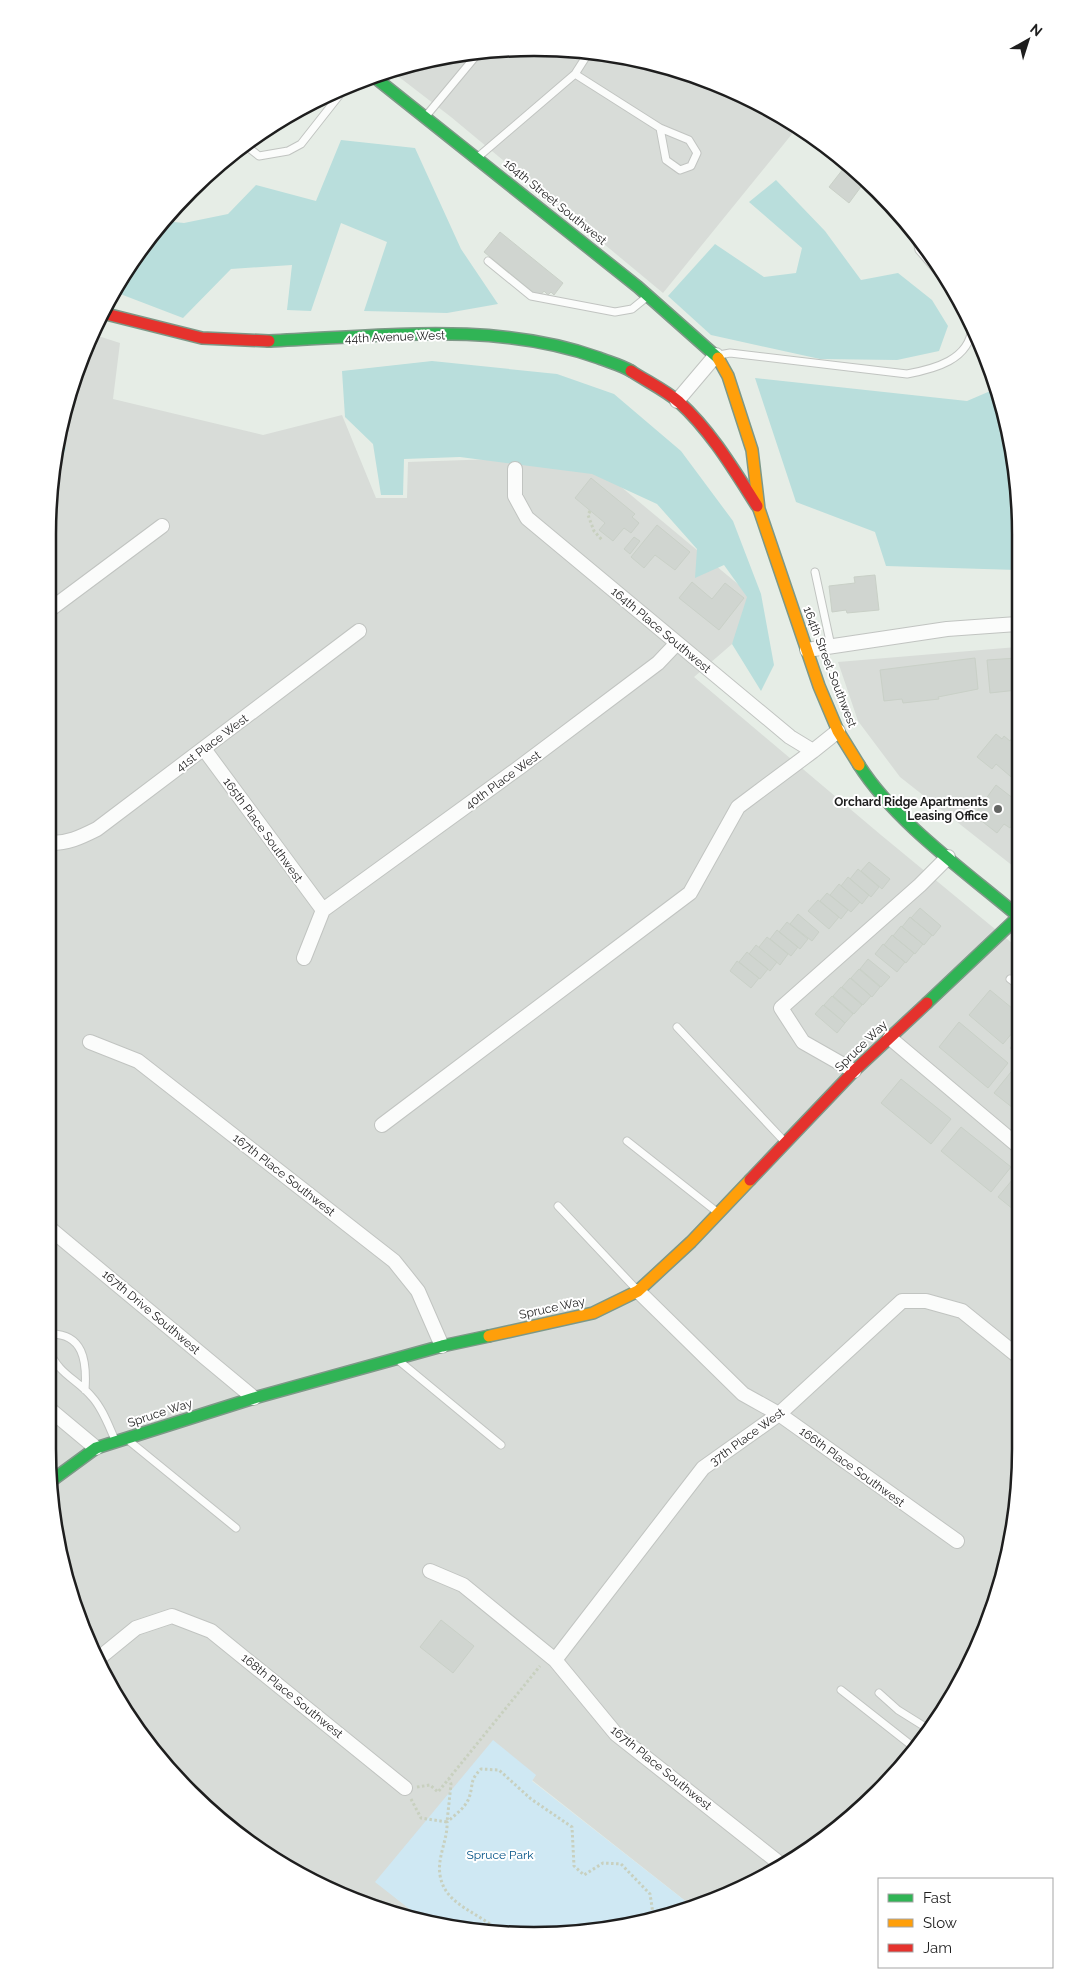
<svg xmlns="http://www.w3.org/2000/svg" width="1068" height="1983" viewBox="0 0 1068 1983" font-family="Raleway,sans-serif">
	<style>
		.residential { fill: #d8dcd8 }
		.forest { fill: #b9dedc }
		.park { fill: #cfe8f3 }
		.building { fill: #d0d5d0; stroke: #c9d0c7 }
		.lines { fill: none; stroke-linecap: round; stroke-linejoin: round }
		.lane-casing { stroke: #c1c4c1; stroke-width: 9 }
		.street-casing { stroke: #c1c4c1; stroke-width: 16 }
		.fast-casing { stroke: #7d9887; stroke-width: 14 }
		.slow-casing { stroke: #7d9887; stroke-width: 14 }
		.jam-casing { stroke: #7d9887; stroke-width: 14 }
		.path { stroke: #c8d0bf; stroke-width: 3; stroke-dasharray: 2.5 2.5; stroke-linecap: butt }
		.lane { stroke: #fbfcfb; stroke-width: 7 }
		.street { stroke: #fbfcfb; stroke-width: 14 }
		.fast { stroke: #30b455; stroke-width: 11 }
		.slow { stroke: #ff9f0a; stroke-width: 11 }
		.jam { stroke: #e5322d; stroke-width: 11 }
		.poi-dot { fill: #646664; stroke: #fff; stroke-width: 2 }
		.labels { text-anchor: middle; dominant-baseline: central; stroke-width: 4; stroke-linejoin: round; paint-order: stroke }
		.street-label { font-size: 12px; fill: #1e1e1e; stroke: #fff }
		.poi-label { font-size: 12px; font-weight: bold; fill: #1e1e1e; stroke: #fff; text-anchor: end }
		.park-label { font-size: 12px; fill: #025185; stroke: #fff }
		.rim { fill: none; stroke: #1e1e1e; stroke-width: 2.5 }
	</style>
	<rect width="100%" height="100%" fill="#e6ede6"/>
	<path class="residential" d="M566,49L660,64L749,98L796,129L663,293L451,117L390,70L471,52Z
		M92,334L120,343L113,399L263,435L342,415L376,498H407L408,462L584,456L757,600L732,644L694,677L881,835L1018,948L1019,1481L1004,1575L970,1664L920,1745L878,1793L805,1853L749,1885L693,1907L532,1780L536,1775L376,1882L426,1922L408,1919L348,1898L264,1854L213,1815L148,1745L113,1692L73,1606L57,1544L48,1449L49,502L64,408Z
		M1017,647L1018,870L900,777L858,721L838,662Z"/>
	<path class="forest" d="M341,140L415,148L461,249L498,304L447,313L364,311L387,242L341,223L311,311L287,310L292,265L231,269L183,318L115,292L148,238L164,221L184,223L228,214L256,185L316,201Z
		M776,180L825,231L861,280L898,273L932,300L948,326L939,351L897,360L820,359L711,335L668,296L715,244L764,277L796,273L802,248L749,202Z
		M432,361L557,374L614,394L681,451L733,521L761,594L774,665L761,691L732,644L747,597L724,565L695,578L697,549L657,504L592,474L460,457L404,459L403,495H381L373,444L345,417L342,371Z
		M755,378L967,401L995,389L1016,470L1017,570L886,566L875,532L796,502Z
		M58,443L66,448L53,484L52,483Z"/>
	<path class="park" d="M493,1740L536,1775L532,1781L693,1907L660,1919L566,1934H502L426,1922L375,1882Z"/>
	<path class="building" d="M843,169L863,184L849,203L829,187Z
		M500,232L563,283L554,295L551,292L548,295L544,291L539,297L484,252Z
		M591,478L635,514L632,517L639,523L631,533L624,528L613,541L599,530L605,523L575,498Z
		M657,525L690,552L675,570L655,555L644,568L631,557Z
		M634,537L640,541L630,554L624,549Z
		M875,575L879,610L847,613L846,610L832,612L829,586L855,583L854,577Z
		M692,582L712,599L725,583L744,598L719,630L679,598Z
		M975,658L978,689L938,697L939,699L903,703L902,699L884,701L880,670Z
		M1017,658V690L990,693L987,660Z
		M996,734L1002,739L1004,736L1010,741L1013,737L1017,740V782L996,764L992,769L977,757Z
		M996,785L1014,799L1013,801L1017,805V818L1010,828L1004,824L997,833L974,815Z
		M869,862L890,879L882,889L861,871Z
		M858,869L879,887L871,897L850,879Z
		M848,877L869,895L862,904L841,886Z
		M839,884L860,902L851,912L830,895Z
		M827,893L848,910L841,919L820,901Z
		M818,900L839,917L829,929L808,911Z
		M920,908L941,926L933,936L911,918Z
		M798,914L819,932L812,941L790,924Z
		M910,917L932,935L924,945L902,927Z
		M787,922L808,939L800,949L779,932Z
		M901,926L923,944L915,954L893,936Z
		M777,930L798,947L791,956L770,939Z
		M892,935L914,953L906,963L884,945Z
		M767,937L788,954L780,965L759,947Z
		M883,944L905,962L897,972L875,954Z
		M756,945L777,962L770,971L749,954Z
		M747,952L768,969L760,979L739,962Z
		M868,959L890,977L881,987L860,969Z
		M737,961L759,978L751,988L730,971Z
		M859,969L880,987L872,997L851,978Z
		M850,978L871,996L863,1005L842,987Z
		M841,987L862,1005L854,1014L833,996Z
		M990,990L1018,1013V1026L1003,1044L969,1015Z
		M832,996L853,1014L845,1023L824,1005Z
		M823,1005L845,1023L837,1033L815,1014Z
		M959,1022L1008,1063L988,1088L939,1047Z
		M1018,1039V1054L1010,1048Z
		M1015,1067L1018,1070V1112L994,1093Z
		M901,1079L951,1119L931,1144L881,1103Z
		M961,1127L1011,1167L991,1192L941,1151Z
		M1018,1173H1019V1214L998,1197Z
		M441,1620L474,1646L453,1673L420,1647Z"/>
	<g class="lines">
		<defs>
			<path id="lane" d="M575,74L660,128L689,140L697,153L691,166L680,170L666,160L660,128
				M426,116L480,51
				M245,145L259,156L288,151L301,144L345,88
				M478,157L575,74L589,52
				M915,232L919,250L945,280
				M488,261L531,296L615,312L632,309L648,296
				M719,355L730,353L907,374C934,369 970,360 972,327
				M815,572L831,646
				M1010,979L1018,985
				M677,1027L784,1141
				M627,1141L717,1212
				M558,1206L638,1291
				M48,1334C84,1332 87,1362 85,1390
				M48,1349C60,1376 76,1378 92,1397C103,1409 109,1427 116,1442
				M398,1360L501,1445
				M128,1440L236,1528
				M841,1690L916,1749
				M879,1693L898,1710L930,1730"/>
			<path id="street" d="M677,401L716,355
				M515,469V496L527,518L790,737L813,751L838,731
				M48,611L162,526
				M807,650L947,629L1017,624
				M204,749L323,910
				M48,843C67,844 81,837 97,829L359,631
				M323,910L520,767L658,663L677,643
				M304,958L323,910
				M890,1038L1018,1146
				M90,1042L138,1061L394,1261L418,1291L442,1346
				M854,1071L803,1042L781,1008L920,885L948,857
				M382,1125L690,893L738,807L813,751
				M48,1227L254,1398
				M638,1291L743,1394L779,1414L957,1541
				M48,1408L96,1448
				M430,1571L463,1585L555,1660L616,1734L783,1866
				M98,1659L136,1628L172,1616L211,1631L405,1788
				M555,1660L703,1468L779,1414L902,1301H926L962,1311L1019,1357"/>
			<path id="fast" d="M373,76L638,287L718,358
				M269,341C377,337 495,320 599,358C609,362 621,365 631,371
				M859,765C895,822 966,872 1018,916
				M927,1003L1018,917
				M51,1481L96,1448L254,1398L442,1346L489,1336"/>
			<path id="slow" d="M718,358L728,376L752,450L759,509L819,686L838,731L859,765
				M489,1336L593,1313L638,1291L691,1242L750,1180"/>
			<path id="jam" d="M102,313L202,338L269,341
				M631,371C646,381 665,390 679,402C711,431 734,470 757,506
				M750,1180L854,1071L927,1003"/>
		</defs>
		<use href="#lane" class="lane-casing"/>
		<use href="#street" class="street-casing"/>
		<use href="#fast" class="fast-casing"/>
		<use href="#slow" class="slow-casing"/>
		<use href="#jam" class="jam-casing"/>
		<path class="path" d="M590,511L588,515L594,531L602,540
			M417,1787L430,1785L438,1792L540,1666
			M411,1799L421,1818L447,1822L451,1784L449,1779
			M501,1934C480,1911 445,1907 440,1875C437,1857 448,1839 447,1822C455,1815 465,1808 469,1798C474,1783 469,1781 481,1769L499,1770L531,1799L572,1827L574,1866L584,1875L603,1863L621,1864L650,1894L654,1920"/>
		<use href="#lane" class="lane"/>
		<use href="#street" class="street"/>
		<use href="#fast" class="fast"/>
		<use href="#slow" class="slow"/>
		<use href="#jam" class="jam"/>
	</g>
	<circle class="poi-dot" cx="998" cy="809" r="5"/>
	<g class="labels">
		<g class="street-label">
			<text transform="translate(555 202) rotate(39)">164th Street Southwest</text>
			<text transform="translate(395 337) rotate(-2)">44th Avenue West</text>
			<text transform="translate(661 630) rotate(40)">164th Place Southwest</text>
			<text transform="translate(830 667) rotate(69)">164th Street Southwest</text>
			<text transform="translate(212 743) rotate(-37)">41st Place West</text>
			<text transform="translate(503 780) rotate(-36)">40th Place West</text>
			<text transform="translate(263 830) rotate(54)">165th Place Southwest</text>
			<text transform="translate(861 1046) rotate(-44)">Spruce Way</text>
			<text transform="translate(284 1175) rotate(38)">167th Place Southwest</text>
			<text transform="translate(552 1308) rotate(-12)">Spruce Way</text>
			<text transform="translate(151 1312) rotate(40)">167th Drive Southwest</text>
			<text transform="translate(160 1413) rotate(-18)">Spruce Way</text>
			<text transform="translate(747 1437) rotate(-36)">37th Place West</text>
			<text transform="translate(852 1467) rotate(36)">166th Place Southwest</text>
			<text transform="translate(292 1696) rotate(39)">168th Place Southwest</text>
			<text transform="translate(661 1768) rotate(39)">167th Place Southwest</text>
		</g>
		<g class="poi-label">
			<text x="988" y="802">Orchard Ridge Apartments<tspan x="988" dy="14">Leasing Office</tspan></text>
		</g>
		<g class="park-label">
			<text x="500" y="1855">Spruce Park</text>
		</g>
	</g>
	<path d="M0 0H1068V1983H0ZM534 56H534A478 478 0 0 1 1012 534V1449A478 478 0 0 1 534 1927H534A478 478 0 0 1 56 1449V534A478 478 0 0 1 534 56Z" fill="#fff" fill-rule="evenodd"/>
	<path class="rim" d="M534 56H534A478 478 0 0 1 1012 534V1449A478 478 0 0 1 534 1927H534A478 478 0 0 1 56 1449V534A478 478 0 0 1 534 56Z"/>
	<rect x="878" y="1878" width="175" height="90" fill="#ffffff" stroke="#a5a5a5"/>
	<rect x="888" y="1894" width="25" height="8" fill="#30b455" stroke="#a5a5a5"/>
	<text x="923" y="1903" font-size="15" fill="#1e1e1e">Fast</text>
	<rect x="888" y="1919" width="25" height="8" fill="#ff9f0a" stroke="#a5a5a5"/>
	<text x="923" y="1928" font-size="15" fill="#1e1e1e">Slow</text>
	<rect x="888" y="1944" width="25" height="8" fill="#e5322d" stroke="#a5a5a5"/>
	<text x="923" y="1953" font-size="15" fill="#1e1e1e">Jam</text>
	<g transform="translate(1028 40) rotate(39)" stroke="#ffffff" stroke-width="4" paint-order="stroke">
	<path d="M0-4L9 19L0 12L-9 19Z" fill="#1e1e1e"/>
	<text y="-8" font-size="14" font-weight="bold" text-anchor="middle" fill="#1e1e1e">N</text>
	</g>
</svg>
